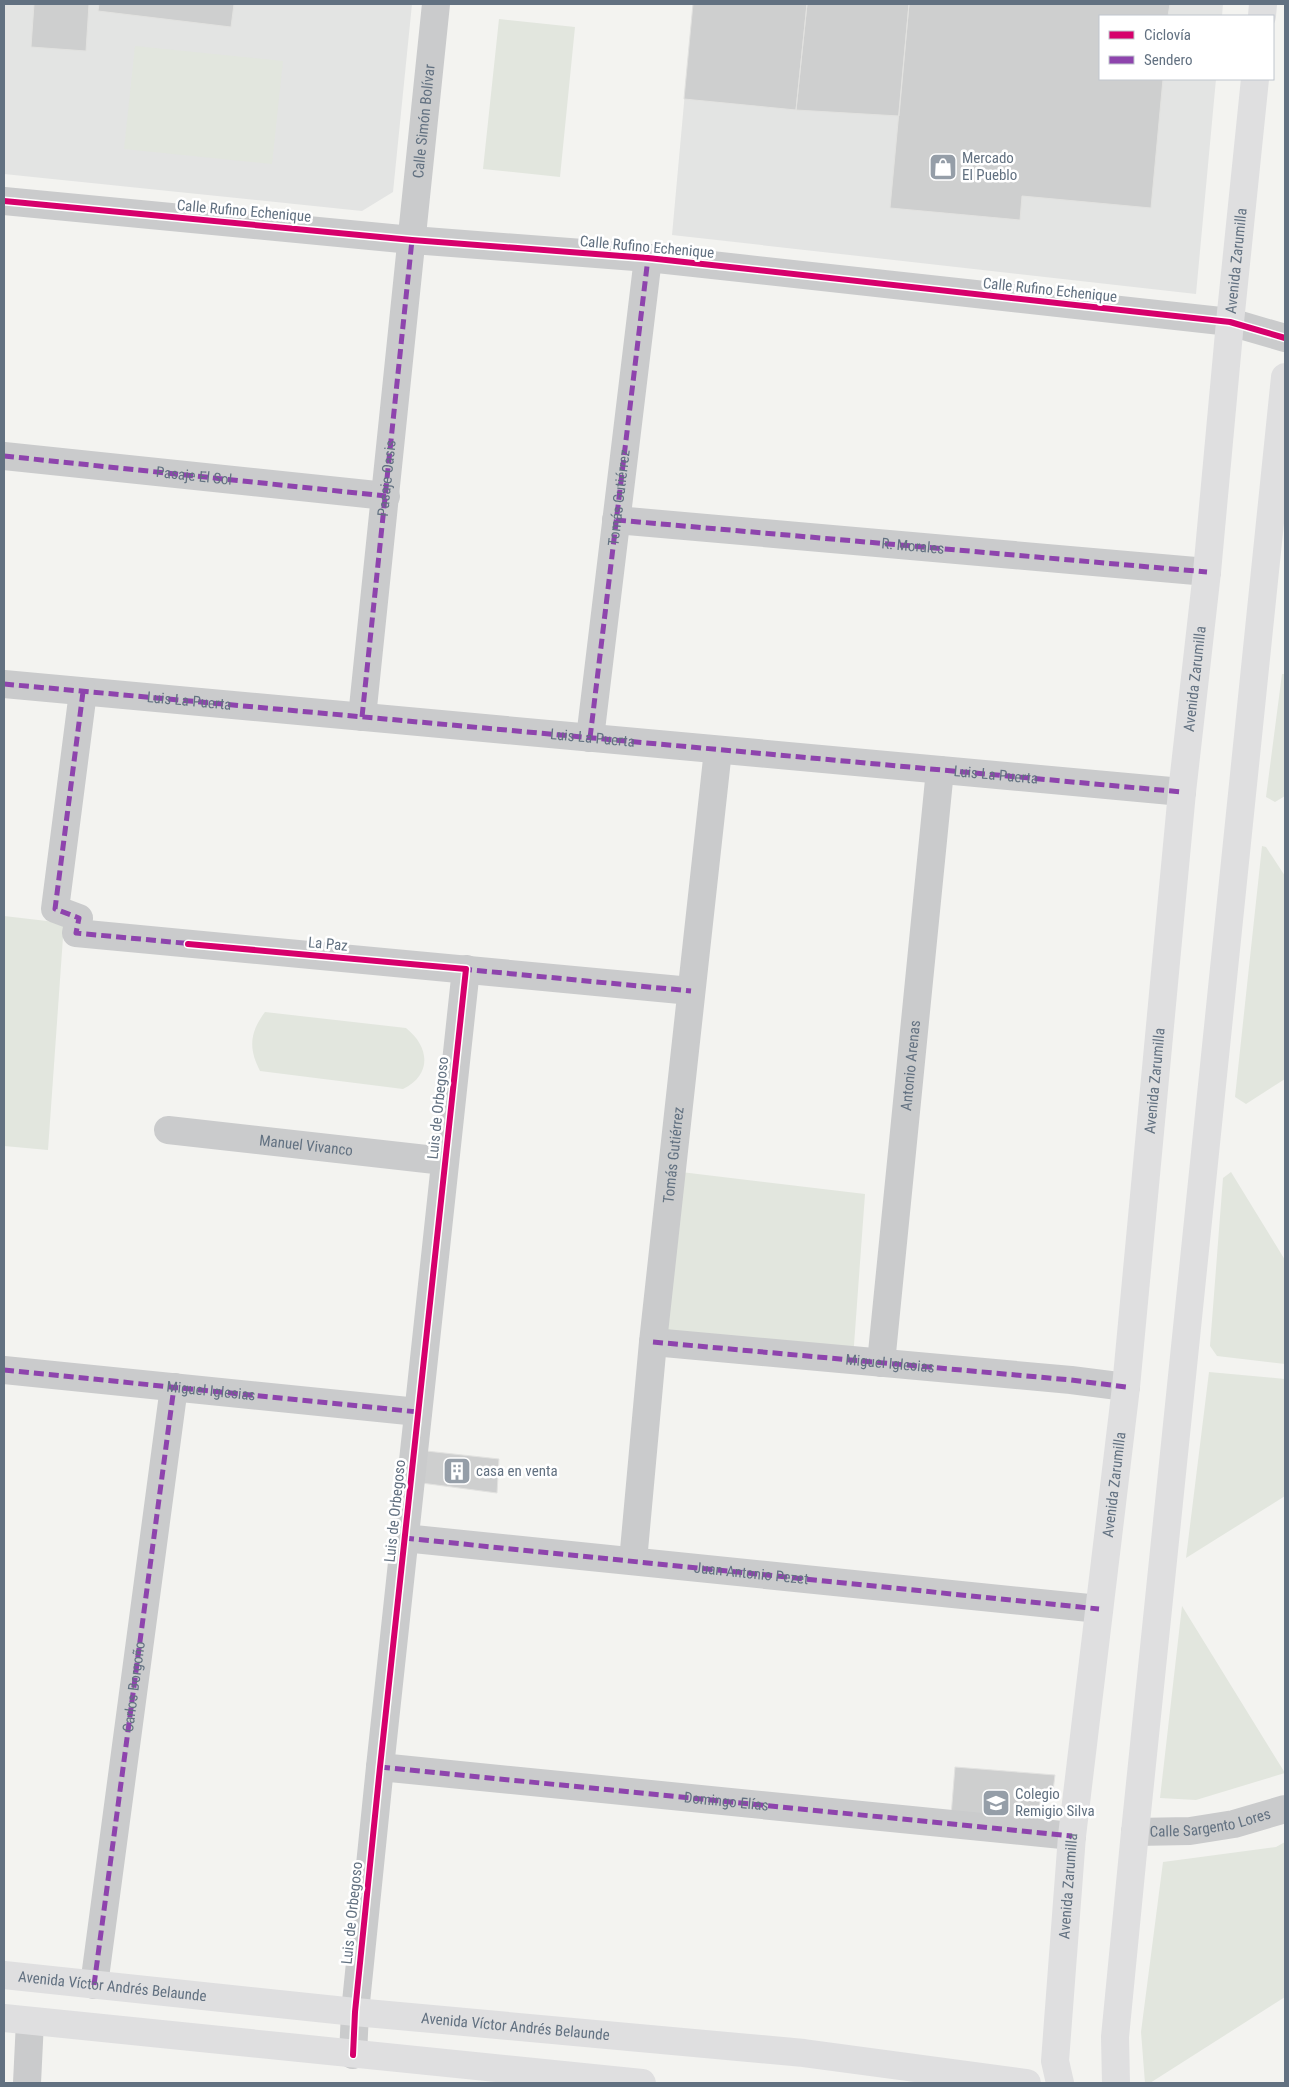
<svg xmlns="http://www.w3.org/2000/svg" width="1289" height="2087" viewBox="0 0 1289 2087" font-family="'Roboto Condensed',sans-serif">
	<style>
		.built { fill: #e3e4e3 }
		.green { fill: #e2e6de }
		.building { fill: #cecfcf; stroke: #e2e2e0 }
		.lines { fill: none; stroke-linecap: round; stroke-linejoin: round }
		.minor { stroke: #cacbcc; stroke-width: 28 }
		.major { stroke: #dfdfe0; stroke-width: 28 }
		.quiet { stroke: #8e44ad; stroke-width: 5; stroke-dasharray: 10 5; stroke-linecap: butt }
		.cycleway-casing { stroke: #fff; stroke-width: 9 }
		.cycleway { stroke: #d6006c; stroke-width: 6 }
		.labels { text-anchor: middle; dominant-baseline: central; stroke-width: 5; stroke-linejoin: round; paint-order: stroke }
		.street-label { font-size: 15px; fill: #627181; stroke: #fff }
		.poi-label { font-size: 15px; fill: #627181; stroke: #fff; text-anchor: start }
	</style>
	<rect width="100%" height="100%" fill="#f3f3f0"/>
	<path class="built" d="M4,4H412L393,192L362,211L4,174Z
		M693,4H1223L1222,16H1100V79H1216L1196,294L672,235Z"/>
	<path class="green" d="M499,19L575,27L560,177L483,169Z
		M135,46L283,61L272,164L124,149Z
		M1282,674H1285V796L1275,802L1266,797Z
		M1262,846L1266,847L1285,876V1079L1246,1104L1235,1097Z
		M4,916L64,923L48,1150L4,1146Z
		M265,1012L406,1028C430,1047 432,1075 403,1089L260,1071C248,1048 250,1032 265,1012Z
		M681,1172L865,1194L853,1359L657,1336Z
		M1231,1172L1285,1260V1364L1217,1356L1210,1346L1223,1178Z
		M1209,1372L1285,1379V1496L1186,1558Z
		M1182,1606L1285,1773L1196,1800L1160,1798Z
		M1285,1842V1997L1150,2083H1145L1141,2032L1163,1862L1276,1847Z"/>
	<path class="building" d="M34,4H89L86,51L31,47Z
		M99,4H234L231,27L98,11Z
		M693,4H807L796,110L684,99Z
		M807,4H909L899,116L796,110Z
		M909,4H1170L1168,16H1100V79H1163L1151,208L1022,196L1020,220L890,208Z
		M417,1450L499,1459L497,1493L414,1482Z
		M955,1767L1055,1775L1053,1791L1041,1790L1038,1823L951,1816Z"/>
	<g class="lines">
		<g class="minor">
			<path d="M4,201L412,240L648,258L1230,322L1285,338"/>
			<path id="s1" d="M4,456L386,496"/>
			<path d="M616,520L1207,572"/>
			<path d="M4,684L1182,792"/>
			<path d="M83,692L55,909L79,918L76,933L691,991"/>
			<path id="s2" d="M362,717L436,4"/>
			<path id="s3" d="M590,738L648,258"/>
			<path id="s4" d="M168,1130L444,1161"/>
			<path id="s5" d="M653,1342L1071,1380L1126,1387"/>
			<path id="s6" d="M881,1363L940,770"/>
			<path id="s7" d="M4,1370L418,1412"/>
			<path d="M404,1538L1099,1609"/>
			<path id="s8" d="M633,1561L653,1342L718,750"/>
			<path d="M380,1767L1072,1836"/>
			<path id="s9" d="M1135,1832L1190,1831L1234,1824L1285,1809"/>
			<path id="s10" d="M94,1985L174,1387"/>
			<path d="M353,2055L355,2012L380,1767L466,969"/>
			<path d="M27,2083L30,2021"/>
		</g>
		<g class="major">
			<path d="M1262,16L1263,4"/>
			<path id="s11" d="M4,1975L355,2012L804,2053L1027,2083"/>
			<path d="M4,2018L642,2083"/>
			<path id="s12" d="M1060,2083L1055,2061L1072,1836L1126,1387L1182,792L1207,572L1230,322L1255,79"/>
			<path d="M1116,2083L1115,2037L1135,1832L1285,377"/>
		</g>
		<g class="quiet">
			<path d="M4,456L386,496"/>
			<path id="s13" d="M616,520L1207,572"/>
			<path id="s14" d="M4,684L1182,792"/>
			<path d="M83,692L55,909L79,918L76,933L193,944"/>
			<path d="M362,717L412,240"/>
			<path d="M590,738L648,258"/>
			<path d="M462,969L691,991"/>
			<path d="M653,1342L1071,1380L1126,1387"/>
			<path d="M4,1370L418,1412"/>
			<path id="s15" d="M404,1538L1099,1609"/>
			<path id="s16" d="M380,1767L1072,1836"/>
			<path d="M94,1985L174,1387"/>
		</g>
		<defs>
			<path id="cycleway" d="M4,201L412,240L648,258L1230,322L1285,338
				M188,944L466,969L380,1767L355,2012L353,2055"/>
		</defs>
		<use href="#cycleway" class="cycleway-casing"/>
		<use href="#cycleway" class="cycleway"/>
	</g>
	<defs>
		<symbol id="shop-square" viewBox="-11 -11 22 22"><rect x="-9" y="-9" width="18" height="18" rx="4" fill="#959ea8" stroke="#fff"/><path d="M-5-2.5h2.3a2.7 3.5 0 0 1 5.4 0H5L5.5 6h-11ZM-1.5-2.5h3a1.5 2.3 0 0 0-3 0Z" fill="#fff"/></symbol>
		<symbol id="building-square" viewBox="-11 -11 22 22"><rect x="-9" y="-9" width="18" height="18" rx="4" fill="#959ea8" stroke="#fff"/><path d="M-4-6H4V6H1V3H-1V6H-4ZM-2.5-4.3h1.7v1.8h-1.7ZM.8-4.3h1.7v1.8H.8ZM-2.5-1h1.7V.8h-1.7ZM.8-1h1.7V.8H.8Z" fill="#fff"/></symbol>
		<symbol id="university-square" viewBox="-11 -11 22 22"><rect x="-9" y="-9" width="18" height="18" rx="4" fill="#959ea8" stroke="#fff"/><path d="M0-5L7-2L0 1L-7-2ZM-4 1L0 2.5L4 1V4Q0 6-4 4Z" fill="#fff"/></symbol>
	</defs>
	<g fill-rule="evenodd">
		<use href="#shop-square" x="927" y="151" width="32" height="32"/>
		<use href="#building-square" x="441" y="1455" width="32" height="32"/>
		<use href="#university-square" x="980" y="1787" width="32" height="32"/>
	</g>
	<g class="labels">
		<g class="street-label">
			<text stroke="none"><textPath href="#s2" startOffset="599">Calle Simón Bolívar</textPath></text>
			<text transform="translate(244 211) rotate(5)">Calle Rufino Echenique</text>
			<text transform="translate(647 247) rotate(5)">Calle Rufino Echenique</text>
			<text stroke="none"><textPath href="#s12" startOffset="1832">Avenida Zarumilla</textPath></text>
			<text transform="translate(1050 290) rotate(6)">Calle Rufino Echenique</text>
			<text stroke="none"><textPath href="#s1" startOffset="191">Pasaje El Sol</textPath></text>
			<text stroke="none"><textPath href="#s2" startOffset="240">Pasaje Oasis</textPath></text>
			<text stroke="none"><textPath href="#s3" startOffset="242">Tomás Gutiérrez</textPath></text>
			<text stroke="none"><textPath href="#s13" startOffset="298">R. Morales</textPath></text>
			<text stroke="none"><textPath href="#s12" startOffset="1412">Avenida Zarumilla</textPath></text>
			<text stroke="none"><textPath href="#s14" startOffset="186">Luis La Puerta</textPath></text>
			<text stroke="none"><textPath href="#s14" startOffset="591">Luis La Puerta</textPath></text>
			<text stroke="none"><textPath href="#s14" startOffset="996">Luis La Puerta</textPath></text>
			<text transform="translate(328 944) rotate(5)">La Paz</text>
			<text stroke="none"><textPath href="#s6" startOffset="299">Antonio Arenas</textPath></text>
			<text stroke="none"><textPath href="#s12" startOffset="1008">Avenida Zarumilla</textPath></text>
			<text transform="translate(438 1108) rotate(-84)">Luis de Orbegoso</text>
			<text stroke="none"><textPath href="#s4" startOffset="139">Manuel Vivanco</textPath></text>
			<text stroke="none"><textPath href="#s8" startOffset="408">Tomás Gutiérrez</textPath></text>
			<text stroke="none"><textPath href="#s5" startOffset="238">Miguel Iglesias</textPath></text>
			<text stroke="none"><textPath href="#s7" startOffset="208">Miguel Iglesias</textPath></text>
			<text stroke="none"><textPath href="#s12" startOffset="602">Avenida Zarumilla</textPath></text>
			<text transform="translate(395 1511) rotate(-84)">Luis de Orbegoso</text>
			<text stroke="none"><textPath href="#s15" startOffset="349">Juan Antonio Pezet</textPath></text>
			<text stroke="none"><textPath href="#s10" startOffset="301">Carlos Borgoño</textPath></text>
			<text stroke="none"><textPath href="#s16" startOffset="348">Domingo Elías</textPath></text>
			<text stroke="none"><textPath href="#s9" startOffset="76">Calle Sargento Lores</textPath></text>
			<text stroke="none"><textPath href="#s12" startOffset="198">Avenida Zarumilla</textPath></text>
			<text transform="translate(352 1913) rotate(-84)">Luis de Orbegoso</text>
			<text stroke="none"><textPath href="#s11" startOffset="109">Avenida Víctor Andrés Belaunde</textPath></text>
			<text stroke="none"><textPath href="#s11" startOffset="514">Avenida Víctor Andrés Belaunde</textPath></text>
		</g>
		<g class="poi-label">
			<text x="962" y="158">Mercado<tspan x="962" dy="17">El Pueblo</tspan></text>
			<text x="476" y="1471">casa en venta</text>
			<text x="1015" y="1794">Colegio<tspan x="1015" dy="17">Remigio Silva</tspan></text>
		</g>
	</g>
	<rect width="1289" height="2087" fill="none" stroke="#627181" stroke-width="10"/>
	<rect x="1099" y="15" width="175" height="65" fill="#ffffff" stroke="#c0c6cd"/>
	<rect x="1109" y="31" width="25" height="8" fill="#d6006c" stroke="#c0c6cd"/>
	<text x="1144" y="40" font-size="15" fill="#627181">Ciclovía</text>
	<rect x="1109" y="56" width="25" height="8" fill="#8e44ad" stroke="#c0c6cd"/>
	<text x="1144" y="65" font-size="15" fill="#627181">Sendero</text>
</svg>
